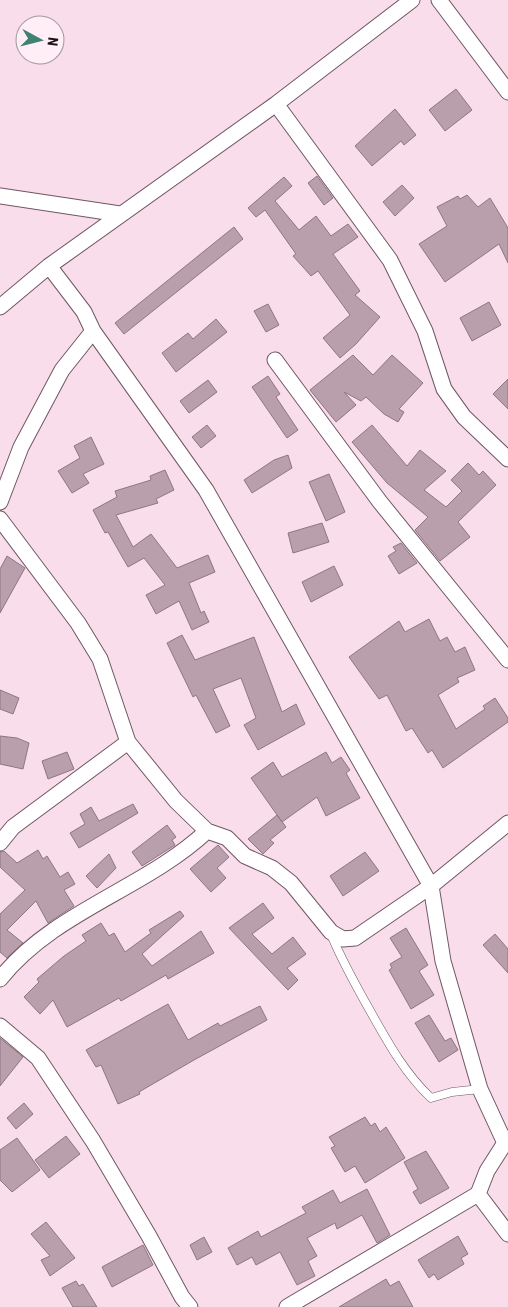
<svg xmlns="http://www.w3.org/2000/svg" width="508" height="1307" viewBox="0 0 508 1307" font-family="'Roboto Condensed',sans-serif">
	<style>
		.building { fill: #b99eac; stroke: #8f7683 }
		.lines { fill: none; stroke-linecap: round; stroke-linejoin: round }
		.service-casing { stroke: #6f5763; stroke-width: 9 }
		.minor-casing { stroke: #6f5763; stroke-width: 17 }
		.service { stroke: #fff; stroke-width: 8 }
		.minor { stroke: #fff; stroke-width: 15 }
	</style>
	<rect width="100%" height="100%" fill="#f9ddeb"/>
	<path class="building" d="M456,89L472,110L445,131L429,110Z
		M395,109L416,135L404,145L401,141L372,166L355,146Z
		M317,176L333,198L324,205L308,183Z
		M284,177L292,186L275,201L299,230L316,216L331,236L348,224L358,237L333,254L360,291L355,295L380,317L356,344L340,358L323,338L350,315L318,271L311,276L293,256L296,254L265,210L256,217L248,208Z
		M402,185L414,198L395,216L383,202Z
		M467,195L478,207L490,198L508,228V263L499,244L445,282L419,244L447,226L437,207L458,196L460,199Z
		M234,227L243,239L124,334L115,323Z
		M489,302L501,325L472,341L460,318Z
		M268,304L279,325L266,332L254,311Z
		M216,319L227,332L176,372L162,353L188,333L193,339Z
		M353,355L373,375L392,355L423,383L399,409L404,412L398,422L384,414L366,397L361,401L344,392L356,405L336,422L310,390Z
		M268,376L280,394L276,397L298,430L287,438L252,387Z
		M508,379V409L493,394Z
		M208,380L217,392L189,413L180,401Z
		M207,425L216,436L201,448L192,437Z
		M372,425L407,466L420,450L446,471L424,490L446,507L462,491L451,480L468,463L479,475L483,471L496,485L458,522L470,537L440,561L415,530L428,517L387,483L352,442Z
		M91,437L104,464L83,474L89,483L72,493L58,471L80,458L74,446Z
		M288,455L292,468L252,493L244,480L274,460Z
		M165,470L174,490L156,499L158,503L116,515L133,547L151,534L177,568L208,555L215,572L189,583L201,613L204,611L209,622L192,630L179,601L156,614L146,595L165,585L144,558L128,567L108,532L105,533L93,510L117,497L115,491L151,480L150,476Z
		M329,474L345,512L326,521L309,482Z
		M322,523L329,542L293,553L288,533Z
		M401,543L417,563L399,574L388,556L396,551L393,547Z
		M7,556L25,568L0,613V569Z
		M334,566L343,585L311,602L302,582Z
		M429,619L440,641L447,637L455,652L465,647L475,670L457,678L459,682L438,695L456,729L485,709L483,706L495,698L508,718V722L443,768L432,750L428,753L412,728L406,731L387,695L379,699L349,657L399,621L405,632Z
		M182,635L195,660L254,637L282,712L296,704L305,724L258,750L244,725L256,718L241,678L213,689L230,726L216,733L196,695L193,697L167,643Z
		M0,690L19,698L13,714L0,709Z
		M0,736L17,738L29,743L23,769L0,764Z
		M67,752L74,769L48,779L42,761Z
		M326,752L332,763L341,757L350,770L346,773L360,798L326,816L317,797L282,822L251,778L273,762L282,777Z
		M133,804L138,813L79,848L70,833L85,824L80,814L91,807L99,821Z
		M277,815L286,827L270,840L274,843L263,854L248,839Z
		M167,825L176,837L172,840L175,845L142,866L132,852Z
		M218,845L229,857L217,868L226,878L211,892L190,869Z
		M38,850L43,859L47,856L60,877L68,872L75,884L64,890L74,906L48,923L36,901L7,930L23,943L7,958L0,952V914L25,890L0,867V852L4,851L17,863Z
		M365,852L379,871L343,896L330,876Z
		M109,854L116,868L97,888L86,876Z
		M263,903L274,918L252,934L272,954L293,937L306,954L287,968L298,980L288,990L229,928Z
		M180,911L184,916L142,954L152,966L201,931L214,953L168,979L166,975L121,1001L119,998L67,1027L53,1000L40,1014L24,997L39,982L37,979L64,956L86,941L82,935L101,923L109,936L114,933L125,952L151,933L149,930Z
		M406,928L428,965L419,971L434,995L411,1009L389,970L392,968L390,964L402,957L390,938Z
		M495,934L508,949V973L483,945Z
		M168,1004L188,1040L218,1023L220,1026L260,1006L267,1020L194,1060L139,1092L140,1094L118,1104L101,1065L96,1067L86,1050Z
		M429,1015L445,1041L451,1038L458,1050L439,1062L415,1023Z
		M0,1038L23,1057L0,1086Z
		M24,1103L33,1114L16,1129L7,1118Z
		M365,1117L371,1126L375,1123L380,1132L386,1127L405,1158L365,1183L355,1166L345,1172L331,1148L335,1146L329,1137Z
		M66,1136L80,1154L49,1178L35,1160Z
		M17,1138L40,1170L12,1192L0,1180V1150Z
		M426,1151L449,1188L420,1204L413,1192L418,1189L404,1162Z
		M367,1189L390,1235L377,1243L362,1215L337,1229L335,1223L307,1238L317,1256L308,1261L315,1276L297,1285L280,1252L256,1265L252,1257L237,1265L228,1248L258,1231L261,1237L306,1213L302,1207L333,1190L340,1203Z
		M46,1222L75,1258L50,1276L41,1260L50,1256L31,1234Z
		M458,1236L468,1254L461,1258L464,1264L438,1280L434,1274L429,1278L418,1260Z
		M204,1237L212,1252L197,1260L190,1245Z
		M143,1245L153,1265L112,1287L102,1267Z
		M386,1279L390,1286L399,1281L413,1307H339Z
		M76,1281L79,1286L83,1284L97,1307H73L62,1288Z"/>
	<g class="lines">
		<defs>
			<path id="service" d="M331,934C340,957 352,978 364,1000C384,1035 402,1071 431,1098L452,1092L480,1089"/>
			<path id="minor" d="M439,0L508,92
				M276,104L390,260L425,331L444,389L464,417L508,459
				M0,196L120,214
				M49,266L84,312L93,331L206,490L431,886L443,961L480,1089L504,1141
				M0,307L49,266L276,104L412,0
				M275,360L380,502L508,660
				M0,502L21,447L62,370L93,331
				M0,519L78,623L100,659L128,742L176,801L207,831L227,838L245,856L272,868L291,883L331,932L343,939L355,938L431,886L508,823
				M0,843L13,827L128,742
				M0,979C54,911 145,889 207,831
				M0,1026L38,1058L93,1141L149,1236L182,1297L190,1307
				M508,1138L487,1171L478,1194L508,1234
				M287,1307L478,1194"/>
		</defs>
		<use href="#service" class="service-casing"/>
		<use href="#minor" class="minor-casing"/>
		<use href="#service" class="service"/>
		<use href="#minor" class="minor"/>
	</g>
	<g transform="translate(40 40) rotate(97)"><circle r="24" fill="#ffeef6" stroke="#a3969c"/>
	<path d="M0-4L9 19L0 12L-9 19Z" fill="#418171"/>
	<text y="-8" font-size="14" font-weight="bold" text-anchor="middle" fill="#1a1116">N</text>
	</g>
</svg>
